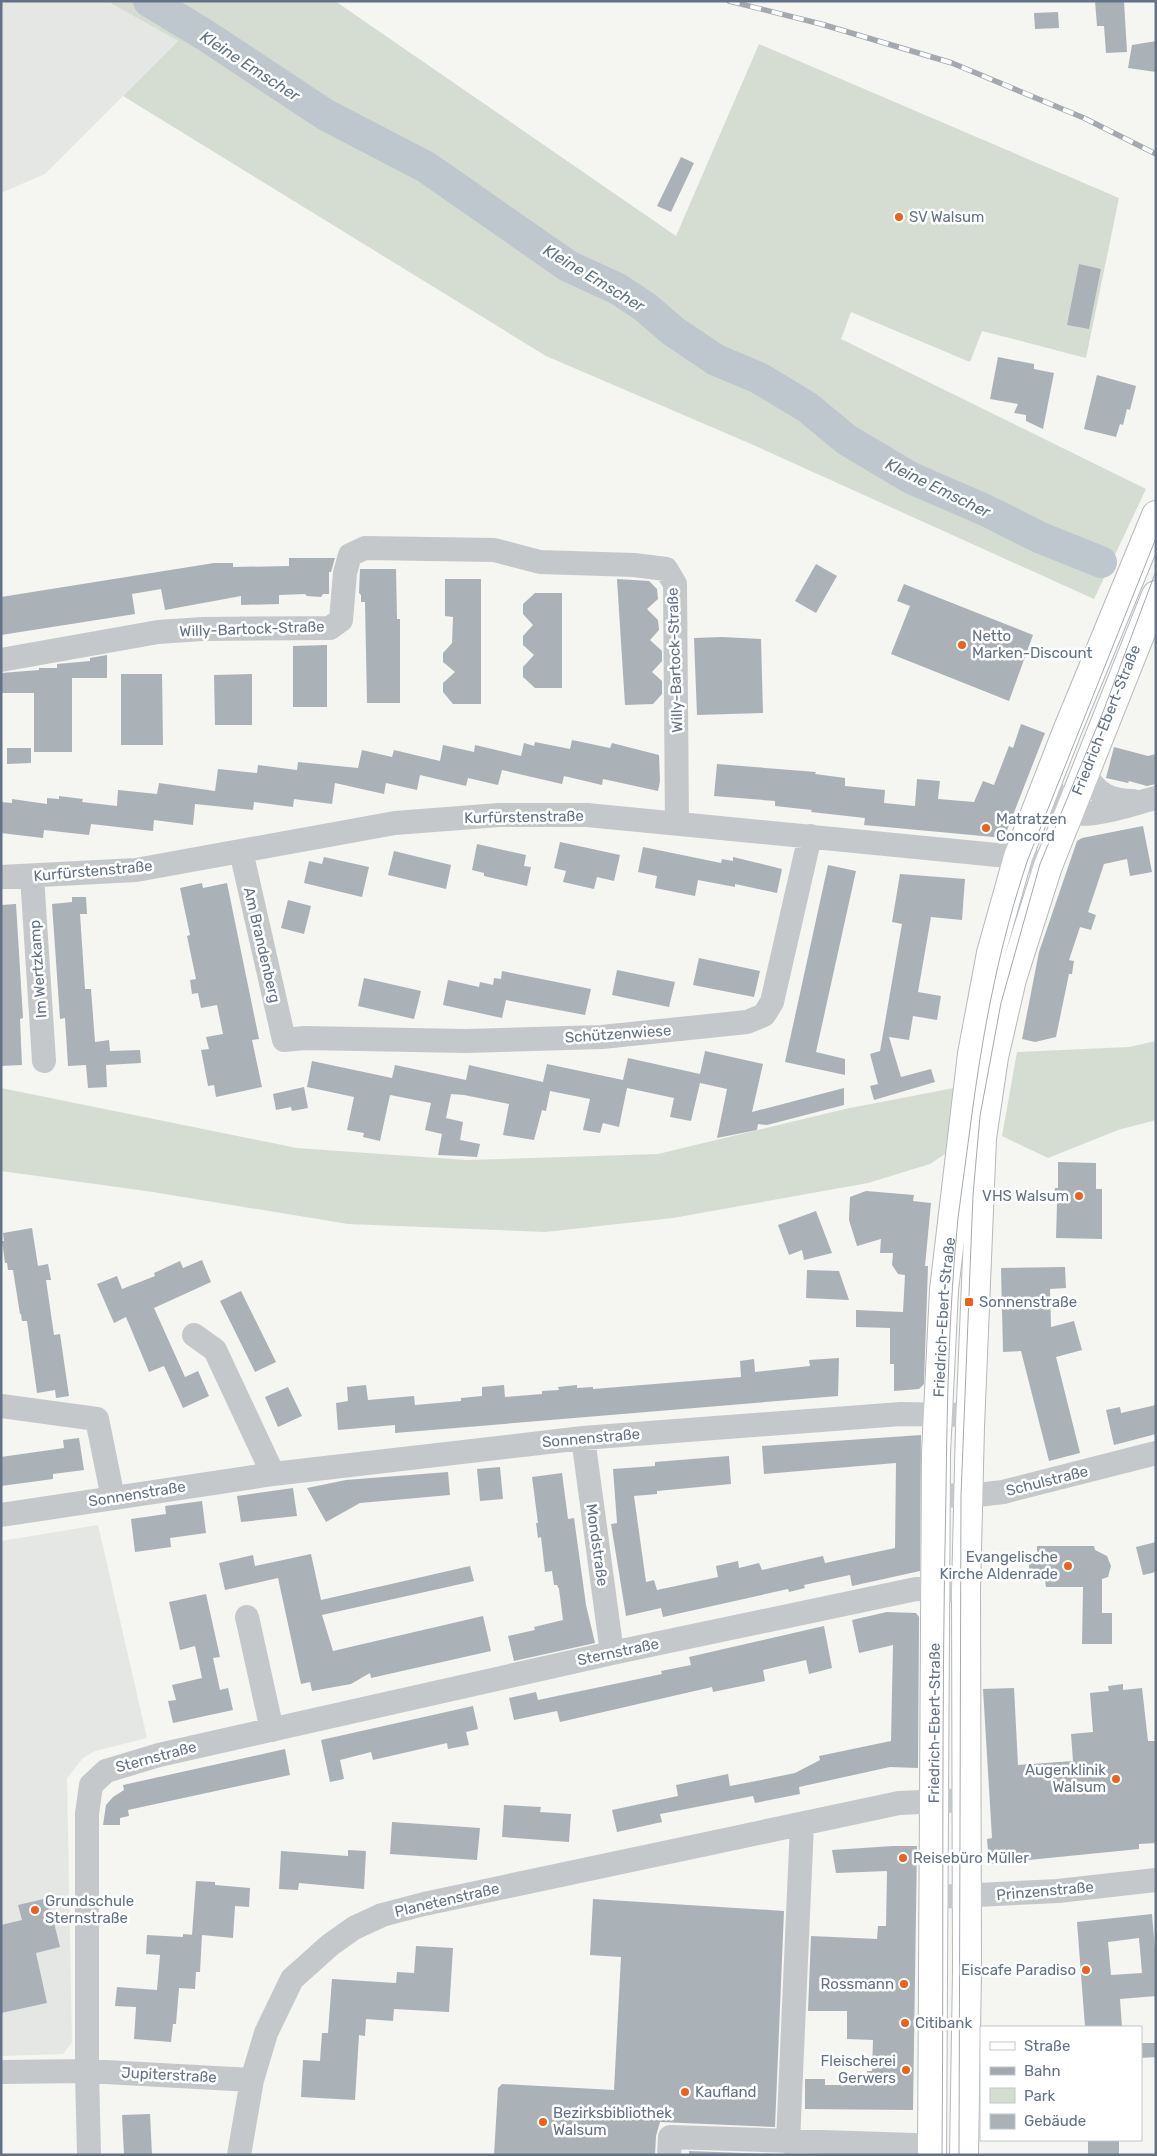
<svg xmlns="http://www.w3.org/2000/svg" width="1157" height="2156" viewBox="0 0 1157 2156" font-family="Rubik,sans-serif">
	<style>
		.built { fill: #e5e7e5 }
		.green { fill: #d5ddd2 }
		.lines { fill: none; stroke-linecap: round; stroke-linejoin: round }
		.river { stroke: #bdc7cd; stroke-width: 32 }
		.building { fill: #aab2b8; fill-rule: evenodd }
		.major-casing { stroke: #b5b9bd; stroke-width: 30 }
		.minor { stroke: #c5c8cb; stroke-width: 24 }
		.major { stroke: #fff; stroke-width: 28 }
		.tram { stroke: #a4a9b0; stroke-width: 1 }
		.rail-casing { stroke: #a4a9b0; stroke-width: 5.5 }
		.rail { stroke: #fff; stroke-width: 4; stroke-dasharray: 11; stroke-linecap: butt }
		.poi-dot { fill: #ec611b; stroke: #fff; stroke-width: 2 }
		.labels { text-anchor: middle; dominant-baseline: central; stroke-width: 5; stroke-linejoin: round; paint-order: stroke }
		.poi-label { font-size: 15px; fill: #637284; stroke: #fff; text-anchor: start }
		.street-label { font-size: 15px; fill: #637284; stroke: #fff }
		.water-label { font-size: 16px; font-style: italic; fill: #5e7481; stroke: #fff }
	</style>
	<rect width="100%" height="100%" fill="#f5f5f1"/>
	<path class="built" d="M1,1H107L178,41L45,174L1,193Z
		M98,1525L147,1738L95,1751L83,1758L67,1778L72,2042L63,2054L1,2056V1541Z"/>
	<path class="green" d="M107,1H335L676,236L759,44L1119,198L1086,358L982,331L970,362L851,312L841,339L1146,489L1094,599L751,444L546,356L123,96L178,41Z
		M1156,1041V1120L1118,1130L1048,1158L1002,1136L1017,1052L1129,1047Z
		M1,1088L297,1148L466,1160L658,1154L845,1109L954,1088L951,1150L930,1164L868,1183L673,1218L545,1232L348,1224L153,1192L1,1171Z"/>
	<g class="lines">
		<path class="river" d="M149,1L205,35L326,115L426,167L568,266L618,289L645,307L673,331L716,360L759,378L807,407L847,440L911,478L985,510L1041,538L1101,562"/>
	</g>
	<path class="building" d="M1095,1H1124L1127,52L1106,53L1104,26H1097Z
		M1058,12L1059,28L1035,29L1034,13Z
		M1156,41V72L1128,68L1132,45Z
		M681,157L694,163L671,212L657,206Z
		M1079,264L1101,269L1089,329L1067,325Z
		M998,357L1034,364V369L1054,373L1043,429L1026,421V415L1014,413L1018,404L990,399Z
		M1097,375L1136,386L1130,410L1127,409L1123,425L1120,424L1116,437L1084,429Z
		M289,558H335L331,572H329V594H323L321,597L307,596L305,594L279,595V604L241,605V596L165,610L161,589L132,594L135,614L1,635V597L214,563H233V567L289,566Z
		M816,564L837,576L816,613L795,601Z
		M360,569H396L397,619H400V703H367L365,602H361V595L359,593Z
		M445,579H481V704H453L443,692V683L455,672L443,662V653L452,643L453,617L445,616Z
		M617,579L649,581L657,589L658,599L647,609L658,620L659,630L650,640L662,651V661L652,672L662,681V694L653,704L625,705Z
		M904,584L1033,635L1009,701L891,654L910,606L897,601Z
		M535,593H562V688H535L523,677V667L534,655L523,645V636L533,625L523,614V604Z
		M722,637L761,639L763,713L697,715L694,638Z
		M327,645V707H293V646Z
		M107,655V678H72V752H34V693H1V673L39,670V668H57V664L90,661V658Z
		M121,674H162L163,745H121Z
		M252,674V725H215L214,675Z
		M1021,724L1045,733L1004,838L864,825L865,818L811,812L812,810L775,806V801L714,796L717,764L816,772L815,774L845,778V786L885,790L884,803L915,806L917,779L940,781L938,799L974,802L983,781L994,785L1009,746L1013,748Z
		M572,740L610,748L612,743L659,755L660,781L658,791L603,779L602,785L564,776L562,784L502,770L498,785L468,778L466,786L420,775L417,790L386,783L384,794L335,783L332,804L294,799L293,807L254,802L253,810L195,804L193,825L154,820L153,831L91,824L89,835L44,830L43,838L1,833V802L12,803V799L47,804V798L59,799V796L83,799L82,802L117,806L118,790L157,794L159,783L215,791L218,769L257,773L258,765L297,770L298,762L358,768L362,750L392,757L394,750L440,761L443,745L474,752L475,745L521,756L524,743L534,746L535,742L570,749Z
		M1114,747L1148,756L1156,754V784L1147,786L1129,781L1128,783L1106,778Z
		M7,748H31V763L7,764Z
		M1143,826L1152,872L1130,876L1127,859L1104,864L1088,912L1096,915L1091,930L1080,927L1069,960L1074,961L1072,974H1069L1056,1037L1035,1042L1022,1039L1039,952L1077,841L1082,838Z
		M560,842L620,855L614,881L597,877L594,889L563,882L566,871L554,868Z
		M477,844L526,855L524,866L531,867L527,886L484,876V873L472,870Z
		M643,847L721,863L722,859L733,861V857L782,869L777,893L735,884V887L698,880L695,896L655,888L657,876L638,872Z
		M394,851L451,865L446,889L388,875Z
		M324,857L369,867L362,897L304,883L309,861L322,864Z
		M828,865L856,871L816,1052L845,1059V1075L785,1062Z
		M900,874L965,879L962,920L931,917L918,992L941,996L937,1020L913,1016L909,1040L889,1037L901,1077L931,1069L935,1082L874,1100L870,1086L878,1084L870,1054L880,1051L902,924L892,922Z
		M202,883L203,888L227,883L259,1039L252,1040L262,1087L216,1097L214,1085L208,1086L201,1050L209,1049L206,1037L223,1034L217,1005L201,1008L198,993L192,994L190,980L196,979L187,936L190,935L180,888Z
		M72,897H86L87,914H80L85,989H91L95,1042L109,1040L110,1051L140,1050L141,1063L106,1065L107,1087L88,1088L86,1065L68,1066L65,1018L60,1019L52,904L72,902Z
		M288,900L311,906L304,934L281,928Z
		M16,904L23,1018L20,1019L22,1065L1,1066V905Z
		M699,958L760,971L754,997L693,985Z
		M617,970L675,982L669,1007L612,995Z
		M502,971L591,989L585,1015L506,1000L502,1018L443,1005L448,980L479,987L480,982L493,985L494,978L501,979Z
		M364,978L421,991L414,1019L358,1006Z
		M705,1051L763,1064L752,1112L844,1088V1105L767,1125L758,1124L757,1130L717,1138L727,1089L700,1083L691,1121L670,1117L674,1098L627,1088L619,1127L603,1123L600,1133L583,1130L590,1099L550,1091L546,1111L542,1110L534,1140L503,1135L509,1104L464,1095L451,1094L446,1118L463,1122L460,1140L480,1144L477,1157L462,1156L438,1155L442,1134L425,1130L431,1103L390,1095L380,1141L363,1137L364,1133L347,1130L354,1097L307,1087L312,1061L392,1078L395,1065L466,1080L469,1065L543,1082L547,1064L623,1080L628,1058L700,1074Z
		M304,1087L308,1108L292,1111L291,1107L276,1110L273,1094Z
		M1058,1162L1096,1163V1189H1102V1239L1056,1238L1057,1203L1054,1202L1055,1188H1058Z
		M866,1191L914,1195L913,1201L931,1203L925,1266H928L924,1384L919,1389L894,1391V1364H890V1328L856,1327V1310L903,1312L905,1275L898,1274L892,1265L893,1253H880L881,1239L857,1246L849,1220L850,1197Z
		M816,1211L832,1253L804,1260L802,1250L789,1255L778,1225Z
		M32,1228L38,1266L48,1264L51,1280H46L54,1335L60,1334L69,1396L56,1398L55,1390L37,1393L27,1321H22L21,1314H20L13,1270H8L7,1263H5L2,1241H4L3,1233Z
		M202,1260L211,1282L154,1308L185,1377L198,1371L209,1396L183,1408L164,1366L149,1372L126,1317L114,1323L97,1284L117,1276L122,1289L155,1276L154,1273L180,1261L183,1268Z
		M1065,1267L1066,1288L1050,1289L1051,1327L1074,1321L1082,1350L1056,1357L1080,1453L1049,1461L1021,1351L1003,1352L1001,1268Z
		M807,1270L839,1271L849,1300L806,1298Z
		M241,1291L276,1362L255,1372L220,1301Z
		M839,1358L838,1396L395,1433V1425L338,1430L336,1403L348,1401L347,1387L366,1385L368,1400L414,1396L415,1405L461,1401V1398L482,1396V1387L504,1385L505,1397L542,1394V1391L559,1390L558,1387L577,1385V1388L593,1387V1389L741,1377L740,1361L754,1359L755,1372L810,1366L809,1360Z
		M288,1387L302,1416L278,1427L265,1397Z
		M1156,1405V1434L1114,1445L1106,1410L1120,1407L1121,1413Z
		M921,1435L920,1571L852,1586L850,1575L804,1585L805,1588L789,1592L788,1589L663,1617L661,1608L626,1616L611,1524L617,1523L613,1469L655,1466V1462L729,1456L731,1484L657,1491V1494L634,1496L646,1582L654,1580L657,1590L718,1577L716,1566L738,1561L739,1568L759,1563L762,1570L823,1556L825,1563L895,1548L896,1463L764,1474L762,1446Z
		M79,1438L84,1470L53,1474V1479L1,1486V1457L64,1448L63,1440Z
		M500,1467L503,1499L480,1501L477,1469Z
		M448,1472L450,1495L360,1503L326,1522L307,1488L346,1480Z
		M562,1473L568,1519L574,1518L586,1605L595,1643L514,1661L508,1636L535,1630L534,1627L563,1620L559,1589L557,1585H554L552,1571L545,1572L541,1537L538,1538L536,1523H538L532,1477Z
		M293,1488L297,1516L241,1522L237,1496Z
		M202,1501L206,1533L170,1538L171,1547L135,1552L131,1519L166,1514L165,1506Z
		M1156,1542V1572L1143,1575L1136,1547Z
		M1037,1546H1094L1095,1550L1107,1556L1111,1566L1108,1577L1102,1579V1613H1112V1644H1082L1083,1587H1046L1045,1581L1029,1580V1553H1037Z
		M311,1554L321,1600L470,1566L474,1581L322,1615L333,1651L483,1616L491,1651L371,1678L370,1673L351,1684L312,1691L310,1682L301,1684L278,1578L225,1590L219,1563L253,1555L255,1566Z
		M206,1594L220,1657L213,1658L220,1690L228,1688L233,1710L173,1723L168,1701L176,1700L172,1685L202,1678L195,1646L180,1650L169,1602Z
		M887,1612L916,1613L919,1617L918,1768L890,1767L799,1787L800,1794L755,1803L753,1796L660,1814L662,1822L617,1832L612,1810L678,1796L676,1785L728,1774L730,1786L766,1779L795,1773L820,1760L819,1756L891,1741L893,1645L859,1653L852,1620Z
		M824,1626L832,1668L809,1674L806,1660L763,1670L765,1681L713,1692L712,1687L560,1722L557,1711L514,1720L509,1698L536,1692L538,1700L662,1674L661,1671L691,1665L689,1657Z
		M1123,1684V1690L1142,1688L1148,1741H1156V1843L1139,1844V1849L989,1864L987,1839L992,1838L983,1689L1014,1688L1018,1765L1073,1761L1071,1734L1093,1732L1090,1693L1109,1691L1108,1686Z
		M473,1706L478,1729L466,1732L469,1745L448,1749L447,1743L373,1760L371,1752L340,1760L344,1779L330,1782L321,1740Z
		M285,1749L290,1775L128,1810L129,1816L120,1818V1825H103L106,1805L113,1797L124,1790L123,1785Z
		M504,1805L541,1807L540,1812L571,1814L569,1842L502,1837Z
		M392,1822L480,1828L477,1860L390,1854Z
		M893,1846H917L913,2110L805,2109V2079H825V2085H865L867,2071H872L873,2040L847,2039V2011H808L811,1936L877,1939L878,1926H886L887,1871L836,1873L832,1850Z
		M348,1850L366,1851L364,1889L299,1883L298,1890L279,1889L281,1851L348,1856Z
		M196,1881L215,1882V1885L250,1888L249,1907L235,1906L233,1938L202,1935L200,1972H196L195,1989L179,1988L176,2024H173L171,2042L134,2039L136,2007L115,2006L117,1987L157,1990L160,1955L146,1954L147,1935L183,1937V1934L195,1935H192Z
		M48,1898L60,1947L36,1953L47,2003L1,2013V1925L22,1920L18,1905Z
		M593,1899L784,1911L775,2127L660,2122L656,2136L655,2155H494L498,2088L502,2084L614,2090L621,1957L590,1955Z
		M1152,1914L1156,1961V1996L1120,1999L1122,2027H1085L1077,1922ZM1139,1938L1142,1973L1111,1975L1108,1942Z
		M416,1946L453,1948L449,2012L394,2009L393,2021L366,2019L365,2036L359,2035L355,2100L301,2097L303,2060L320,2061L322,2033H328L332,1979L396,1983L397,1972L414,1973Z
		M1141,2043H1156V2057L1141,2058Z
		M150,2114L152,2155H124L122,2115Z
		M1088,2140H1119V2155H1088Z
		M689,2151L774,2154L689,2155Z"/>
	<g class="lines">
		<defs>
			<g id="major">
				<path id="s1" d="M932,2155L936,1453L944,1290L972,1054L991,953L1018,857L1067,731L1156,515"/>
				<path id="s2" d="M964,2155L967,1972L966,1590L970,1427L982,1138L994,1057L1012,979L1048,866L1156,595"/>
			</g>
		</defs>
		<use href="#major" class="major-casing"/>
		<path class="minor" d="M1,660L158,632L203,629L330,628L341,620L345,573L350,555L365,548L494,550L540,562L634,565L666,569L675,584L677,823
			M1085,774C1097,794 1110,801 1133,801
			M1049,779C1052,788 1053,800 1061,808C1078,824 1134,803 1156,798
			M241,851L284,1040L305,1038L466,1041L602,1037L747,1022L764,1015L772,1002L810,836
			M32,876L44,1061
			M1,877L136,870L395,823L499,815H587L1018,857L1048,866
			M194,1335L215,1350L273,1474
			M1,1406L97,1419L113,1498
			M583,1438L612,1653
			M936,1495L969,1496L1003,1492L1156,1453
			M1,1515L273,1474L583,1438L901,1414L970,1415
			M247,1617L272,1730
			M935,1897L1058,1891L1156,1880
			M1,2072L87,2071L252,2080
			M788,2142L802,1824
			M89,2155L87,2071V1814L91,1785L106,1771L159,1755L612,1653L916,1589L966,1590
			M239,2155L252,2080L266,2033L292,1979L330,1945L354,1928L382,1915L424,1904L899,1803L966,1800
			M669,2155L670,2137L914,2145"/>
		<use href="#major" class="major"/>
		<path class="tram" d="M942,2155C944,1934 941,1713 946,1493C947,1402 949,1309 958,1218C962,1186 967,1153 971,1121C983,1030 999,945 1028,859L1156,538
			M959,2155L961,1496L973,1195L980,1116L1001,1003L1040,864L1103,712L1156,571"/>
		<defs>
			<path id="rail" d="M729,1L821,24L952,63L1084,118L1156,154"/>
		</defs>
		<use href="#rail" class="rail-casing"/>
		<use href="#rail" class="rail"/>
	</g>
	<g class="poi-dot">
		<circle cx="899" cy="217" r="5"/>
		<circle cx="962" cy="645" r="5"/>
		<circle cx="986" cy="828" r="5"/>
		<circle cx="1079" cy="1196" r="5"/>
		<rect x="964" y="1297" width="10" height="10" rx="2.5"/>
		<circle cx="1068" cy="1566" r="5"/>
		<circle cx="1116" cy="1779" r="5"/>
		<circle cx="903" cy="1858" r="5"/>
		<circle cx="35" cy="1910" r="5"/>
		<circle cx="1086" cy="1970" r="5"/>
		<circle cx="904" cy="1984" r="5"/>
		<circle cx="905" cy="2023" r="5"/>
		<circle cx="906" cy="2070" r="5"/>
		<circle cx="685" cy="2092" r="5"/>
		<circle cx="543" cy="2122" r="5"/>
	</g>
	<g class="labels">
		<g class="poi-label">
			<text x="909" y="217">SV Walsum</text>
			<text x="972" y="636">Netto<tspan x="972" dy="17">Marken-Discount</tspan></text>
			<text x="996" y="819">Matratzen<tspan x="996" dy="17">Concord</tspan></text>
			<text x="1069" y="1196" text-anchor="end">VHS Walsum</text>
			<text x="979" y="1302">Sonnenstraße</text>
			<text x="1058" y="1557" text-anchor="end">Evangelische<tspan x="1058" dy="17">Kirche Aldenrade</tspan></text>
			<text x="1106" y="1770" text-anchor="end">Augenklinik<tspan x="1106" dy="17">Walsum</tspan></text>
			<text x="913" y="1858">Reisebüro Müller</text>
			<text x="45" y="1901">Grundschule<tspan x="45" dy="17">Sternstraße</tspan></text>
			<text x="1076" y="1970" text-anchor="end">Eiscafe Paradiso</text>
			<text x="894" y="1984" text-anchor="end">Rossmann</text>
			<text x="915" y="2023">Citibank</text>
			<text x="896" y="2061" text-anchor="end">Fleischerei<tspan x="896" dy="17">Gerwers</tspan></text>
			<text x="695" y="2092">Kaufland</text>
			<text x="553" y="2113">Bezirksbibliothek<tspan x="553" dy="17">Walsum</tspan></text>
		</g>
		<g class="street-label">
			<text transform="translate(252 629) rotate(-2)">Willy-Bartock-Straße</text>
			<text transform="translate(675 660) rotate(-92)">Willy-Bartock-Straße</text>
			<text stroke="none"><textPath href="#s2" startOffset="1455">Friedrich-Ebert-Straße</textPath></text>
			<text transform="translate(524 817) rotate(-1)">Kurfürstenstraße</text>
			<text transform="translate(93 871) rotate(-5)">Kurfürstenstraße</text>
			<text transform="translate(262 945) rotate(77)">Am Brandenberg</text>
			<text transform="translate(38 969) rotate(-94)">Im Wertzkamp</text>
			<text transform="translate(618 1034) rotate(-4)">Schützenwiese</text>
			<text stroke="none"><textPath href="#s1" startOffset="838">Friedrich-Ebert-Straße</textPath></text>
			<text transform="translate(591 1438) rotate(-5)">Sonnenstraße</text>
			<text transform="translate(1047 1481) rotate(-14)">Schulstraße</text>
			<text transform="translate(137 1494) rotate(-9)">Sonnenstraße</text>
			<text transform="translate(597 1545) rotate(82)">Mondstraße</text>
			<text transform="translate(618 1652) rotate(-12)">Sternstraße</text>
			<text stroke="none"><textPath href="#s1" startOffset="432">Friedrich-Ebert-Straße</textPath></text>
			<text transform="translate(156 1757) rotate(-15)">Sternstraße</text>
			<text transform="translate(1045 1891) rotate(-5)">Prinzenstraße</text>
			<text transform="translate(447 1900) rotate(-13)">Planetenstraße</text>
			<text transform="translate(169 2075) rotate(3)">Jupiterstraße</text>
		</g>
		<g class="water-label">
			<text transform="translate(250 66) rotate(33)">Kleine Emscher</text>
			<text transform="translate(594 278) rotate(31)">Kleine Emscher</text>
			<text transform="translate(938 488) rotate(26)">Kleine Emscher</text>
		</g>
	</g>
	<rect width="1157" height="2156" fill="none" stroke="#637284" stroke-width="5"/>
	<rect x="980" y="2026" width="162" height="115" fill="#ffffff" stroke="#c1c7ce"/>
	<rect x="990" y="2042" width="25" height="8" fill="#ffffff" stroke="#c1c7ce"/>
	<text x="1024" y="2051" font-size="15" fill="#637284">Straße</text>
	<rect x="990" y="2067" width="25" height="8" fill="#a4a9b0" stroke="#c1c7ce"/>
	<text x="1024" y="2076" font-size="15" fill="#637284">Bahn</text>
	<rect x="990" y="2088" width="25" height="15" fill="#d5ddd2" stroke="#c1c7ce"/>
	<text x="1024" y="2101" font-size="15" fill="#637284">Park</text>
	<rect x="990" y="2114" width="25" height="15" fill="#aab2b8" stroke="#c1c7ce"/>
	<text x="1024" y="2126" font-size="15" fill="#637284">Gebäude</text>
</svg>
